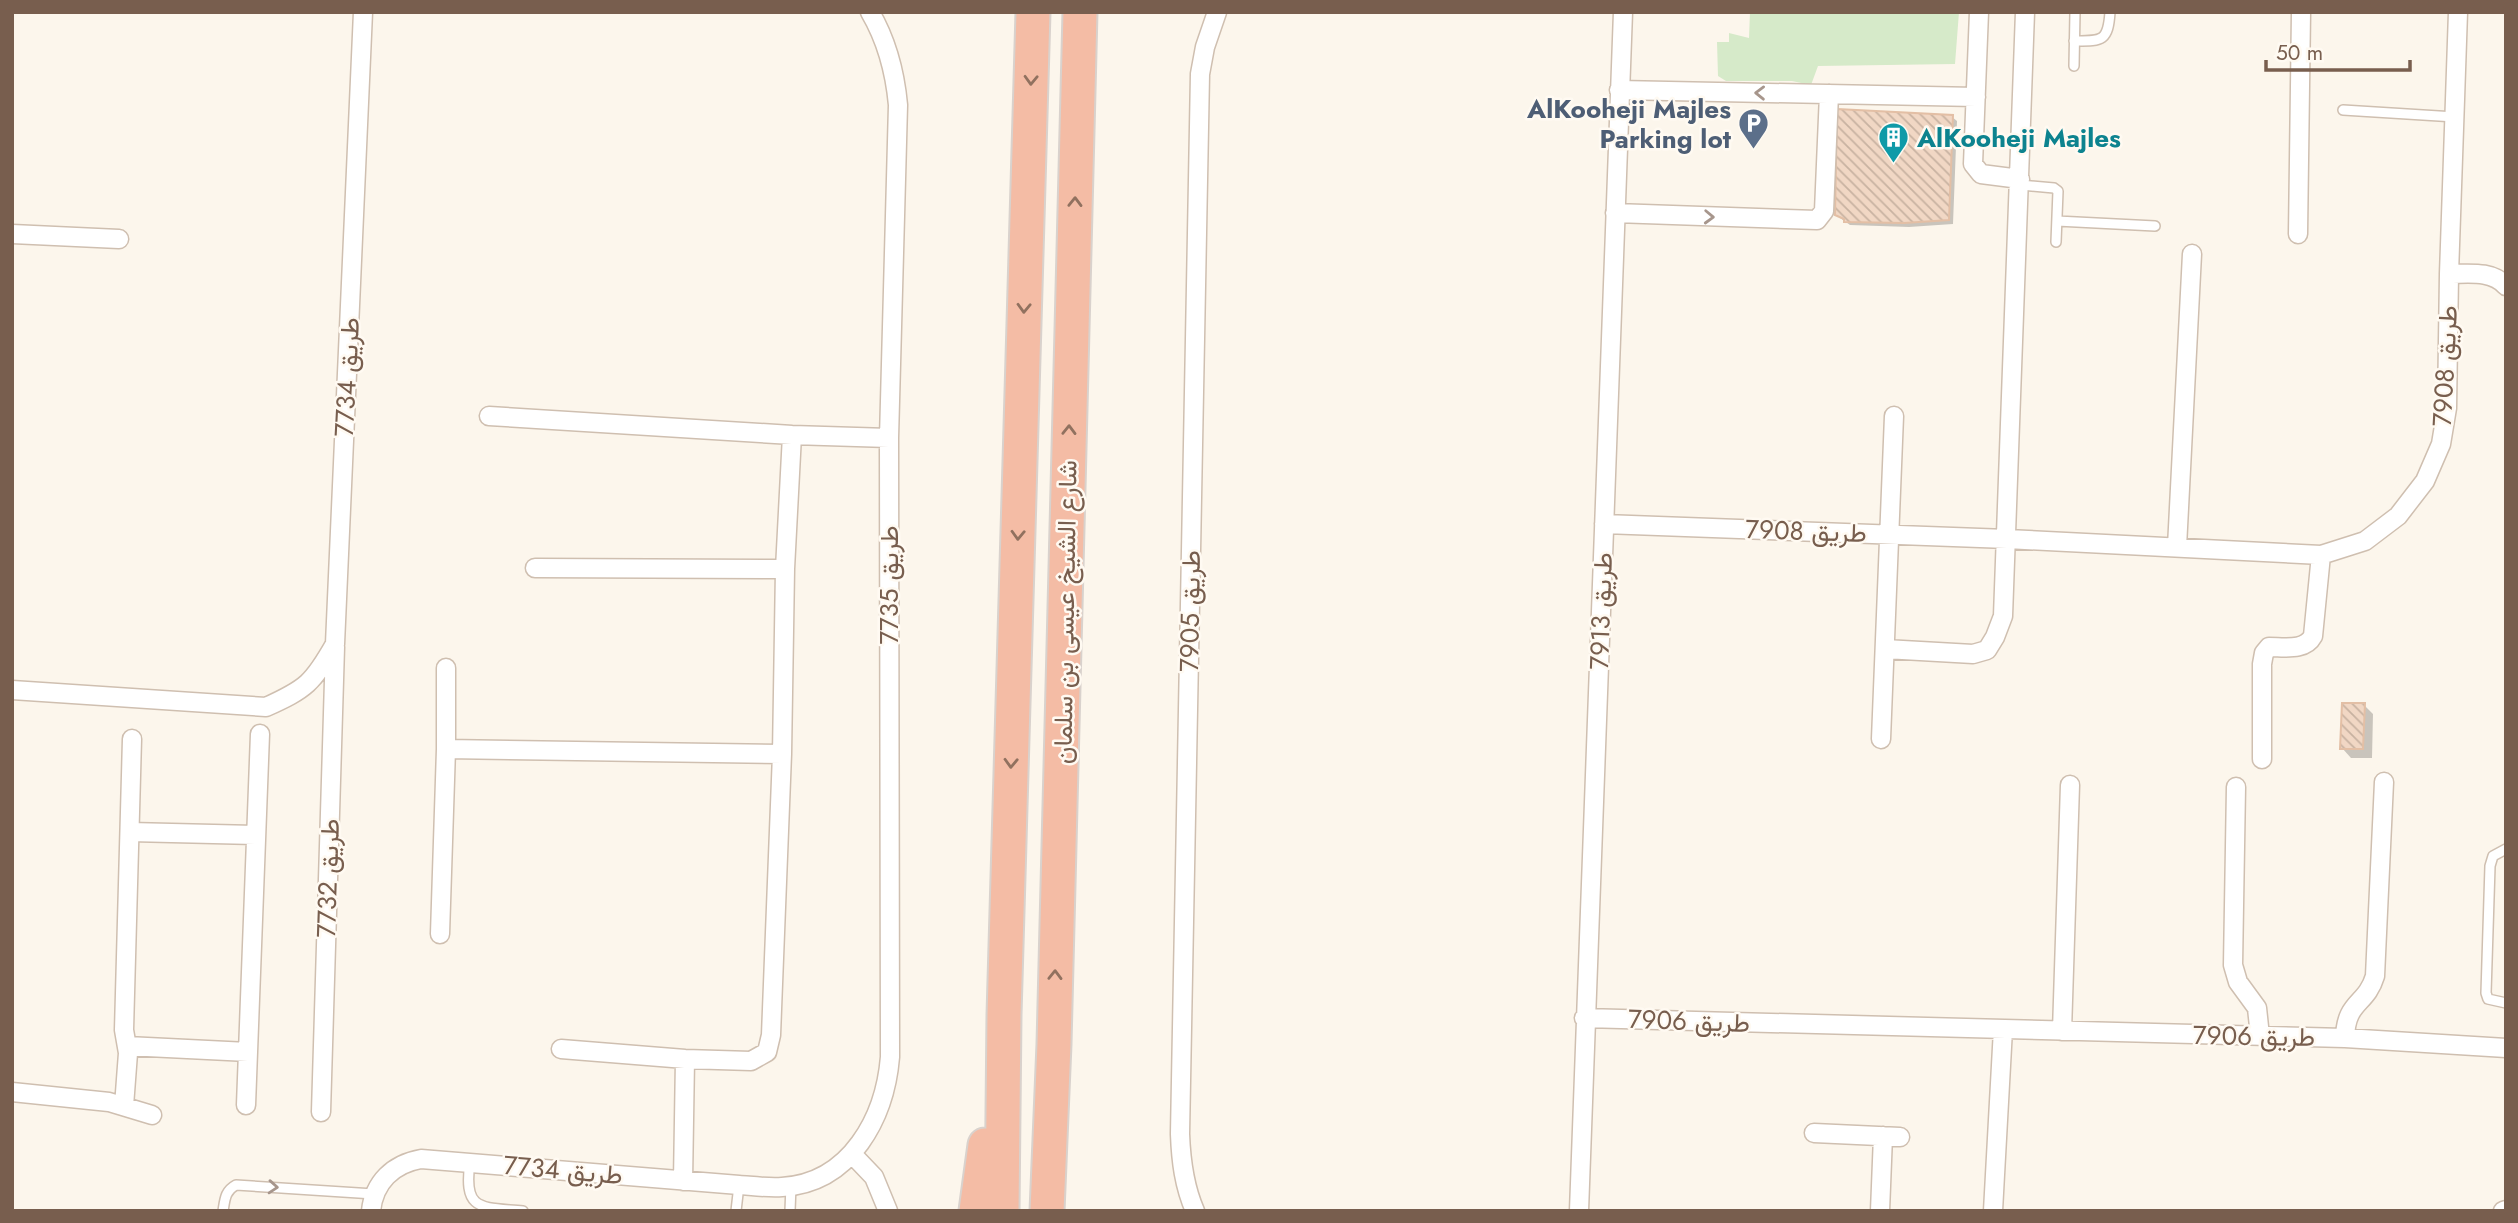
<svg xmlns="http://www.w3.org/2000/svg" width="2518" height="1223" viewBox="0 0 2518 1223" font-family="Jost,Vazirmatn,sans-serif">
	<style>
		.green { fill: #d6eac9 }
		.shadow { fill: #0003 }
		.building { fill: url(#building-back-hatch); stroke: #e3bfa5; stroke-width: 2 }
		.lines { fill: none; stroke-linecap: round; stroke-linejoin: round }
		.service-casing { stroke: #cfbfb0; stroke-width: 12 }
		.minor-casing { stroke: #cfbfb0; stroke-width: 21 }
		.motorway-casing { stroke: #d9d2cd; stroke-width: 37 }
		.service { stroke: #fff; stroke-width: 9 }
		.minor { stroke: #fff; stroke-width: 18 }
		.motorway { stroke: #f4bca5; stroke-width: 33 }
		.oneway { stroke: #91715f }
		.oneway2 { stroke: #a7968c }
		.labels { text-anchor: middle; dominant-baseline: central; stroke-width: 5; stroke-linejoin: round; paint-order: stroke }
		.service-label { font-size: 26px; font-weight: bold; fill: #4e5e75; stroke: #fffaf2; text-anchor: end }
		.culture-label { font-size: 26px; font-weight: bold; fill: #0d838f; stroke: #fffaf2; text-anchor: start }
		.street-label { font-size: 26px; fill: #785e4e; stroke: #fffaf2 }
	</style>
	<defs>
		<pattern id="building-back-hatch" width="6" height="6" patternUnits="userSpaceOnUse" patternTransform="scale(1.75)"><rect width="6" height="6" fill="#f1d7c4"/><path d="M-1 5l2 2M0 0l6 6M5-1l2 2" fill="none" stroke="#c8b2a1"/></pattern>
	</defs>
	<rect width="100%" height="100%" fill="#fcf6ec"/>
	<path class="green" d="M1750,12H1959L1955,64L1818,66L1811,85L1792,81H1726L1718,76L1717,42H1729V33L1749,38Z"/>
	<path class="shadow" d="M1952,117L1957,121L1953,224L1909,227L1850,225L1836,215Z
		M2364,705L2373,714L2372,758H2351L2342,748Z"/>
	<path class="building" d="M1837,109L1953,115L1949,220L1904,223L1844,222V219L1835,215Z
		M2342,703H2365L2363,749H2340Z"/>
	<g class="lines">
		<defs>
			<path id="service" d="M2074,41C2102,41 2108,42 2110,12
				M2074,66L2075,12
				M2343,110L2455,117
				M2021,185L2054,188L2058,191L2056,242
				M2057,221L2155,226
				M2506,849L2493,856L2490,866L2486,993L2488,999L2506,1003
				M470,1162C463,1212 481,1207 523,1211
				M223,1211C225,1199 225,1191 236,1185L374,1194
				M736,1211L739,1185
				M790,1211L791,1185"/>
			<path id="minor" d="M1979,12L1973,164L1981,174L2020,179
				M1619,90L1976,97
				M1615,213L1817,220L1824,211L1829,94
				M12,234L119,239
				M2298,234L2301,12
				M2449,274C2468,274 2492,270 2506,286
				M489,416L792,435L889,438
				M1604,524L2007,539L2321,555L2365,541L2398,516L2425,481L2441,444L2447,408L2449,274L2458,12
				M2177,547L2192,254
				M535,568L785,569
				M1885,649L1973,654L1987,650L1995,637L2003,616L2025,12
				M12,690L266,707C306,689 313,683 335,644L363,12
				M1881,739L1894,416
				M446,749L782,754
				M2262,759V664L2264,653L2269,647C2285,647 2305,651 2313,636L2321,555
				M2236,787L2233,965L2238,982L2257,1008L2260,1036
				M130,832L255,835
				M440,934L446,749V668
				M1584,1018L2345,1038L2506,1048
				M2062,1031L2070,785
				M2345,1038C2346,1000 2366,1006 2375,976L2384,782
				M127,1046L248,1052
				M561,1049L685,1059L751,1061L767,1052L771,1035L782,754L785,569L792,435
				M12,1092L109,1102L152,1115
				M246,1105L260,734
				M124,1106L128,1053L124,1030L132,739
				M321,1112L335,647
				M1814,1133L1900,1137
				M852,1154L874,1177L888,1211
				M683,1181L685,1059
				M371,1211C374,1182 393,1164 421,1159L739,1185C753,1186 768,1188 782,1187C851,1183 885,1117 890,1057L889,438L898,105C895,72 887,41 870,12
				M1195,1211C1184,1186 1181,1161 1180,1134L1200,74L1205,47L1217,12
				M1579,1211L1623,12
				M1880,1211L1883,1136
				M1993,1211L2003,1029
				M2503,1211L2506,1210"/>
			<path id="motorway" d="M976,1211L985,1145
				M1002,1211L1004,1015L1033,12
				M1047,1211L1054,1044L1080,12"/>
		</defs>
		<use href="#service" class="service-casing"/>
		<use href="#minor" class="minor-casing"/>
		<use href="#motorway" class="motorway-casing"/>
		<use href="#service" class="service"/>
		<use href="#minor" class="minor"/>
		<use href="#motorway" class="motorway"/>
	</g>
	<defs><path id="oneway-chevron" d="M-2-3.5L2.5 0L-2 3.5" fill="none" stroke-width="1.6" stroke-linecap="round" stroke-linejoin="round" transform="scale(1.75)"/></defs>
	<g class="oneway">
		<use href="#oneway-chevron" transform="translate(1031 80) rotate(92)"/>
		<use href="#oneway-chevron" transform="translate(1075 202) rotate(-89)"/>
		<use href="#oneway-chevron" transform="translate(1024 308) rotate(92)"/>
		<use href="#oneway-chevron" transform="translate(1069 430) rotate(-89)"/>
		<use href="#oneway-chevron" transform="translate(1018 535) rotate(92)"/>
		<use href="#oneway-chevron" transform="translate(1011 763) rotate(92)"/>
		<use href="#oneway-chevron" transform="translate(1055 975) rotate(-89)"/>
	</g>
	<g class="oneway2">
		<use href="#oneway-chevron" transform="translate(1760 93) rotate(-179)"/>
		<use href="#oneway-chevron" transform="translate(1709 217) rotate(2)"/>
		<use href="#oneway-chevron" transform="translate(273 1187) rotate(4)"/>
	</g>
	<defs>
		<symbol id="parking-pin" viewBox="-11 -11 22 30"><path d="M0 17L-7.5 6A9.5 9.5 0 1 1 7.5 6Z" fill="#5c6f8a" stroke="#fffaf2"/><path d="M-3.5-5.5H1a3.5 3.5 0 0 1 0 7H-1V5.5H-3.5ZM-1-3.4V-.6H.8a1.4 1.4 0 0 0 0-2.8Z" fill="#fff"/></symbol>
		<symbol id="building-pin" viewBox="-11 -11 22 30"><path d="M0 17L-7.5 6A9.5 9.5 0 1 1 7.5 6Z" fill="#0f9aa8" stroke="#fffaf2"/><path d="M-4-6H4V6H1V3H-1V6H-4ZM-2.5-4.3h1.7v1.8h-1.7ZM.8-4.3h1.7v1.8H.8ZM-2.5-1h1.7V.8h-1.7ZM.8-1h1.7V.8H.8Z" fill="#fff"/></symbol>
	</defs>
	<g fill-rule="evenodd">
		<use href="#parking-pin" x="1736" y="106" width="35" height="47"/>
		<use href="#building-pin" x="1876" y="120" width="35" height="47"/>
	</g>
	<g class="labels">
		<g class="service-label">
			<text x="1731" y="109">AlKooheji Majles<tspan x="1731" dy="30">Parking lot</tspan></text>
		</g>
		<g class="culture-label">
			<text x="1917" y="138">AlKooheji Majles</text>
		</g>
		<g class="street-label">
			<text transform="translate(2445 366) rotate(-87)">طريق 7908</text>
			<text transform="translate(347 377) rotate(-87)">طريق 7734</text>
			<text transform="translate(1806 531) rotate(2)">طريق 7908</text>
			<text transform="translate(889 585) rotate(-90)">طريق 7735</text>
			<text transform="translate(1190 611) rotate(-89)">طريق 7905</text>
			<text transform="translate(1601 611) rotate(-88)">طريق 7913</text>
			<text transform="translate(1065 612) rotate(-89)">شارع الشيخ عيسى بن سلمان</text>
			<text transform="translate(328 878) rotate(-88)">طريق 7732</text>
			<text transform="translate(1689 1021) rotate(2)">طريق 7906</text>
			<text transform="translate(2254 1036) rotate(1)">طريق 7906</text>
			<text transform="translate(563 1170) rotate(5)">طريق 7734</text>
		</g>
	</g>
	<rect width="2518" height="1223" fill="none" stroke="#785e4e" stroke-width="28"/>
	<path d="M2266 60v10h144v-10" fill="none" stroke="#785e4e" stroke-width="3.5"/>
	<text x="2276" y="60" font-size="21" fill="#785e4e" stroke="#fffaf2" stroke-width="5" paint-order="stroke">50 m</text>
</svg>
